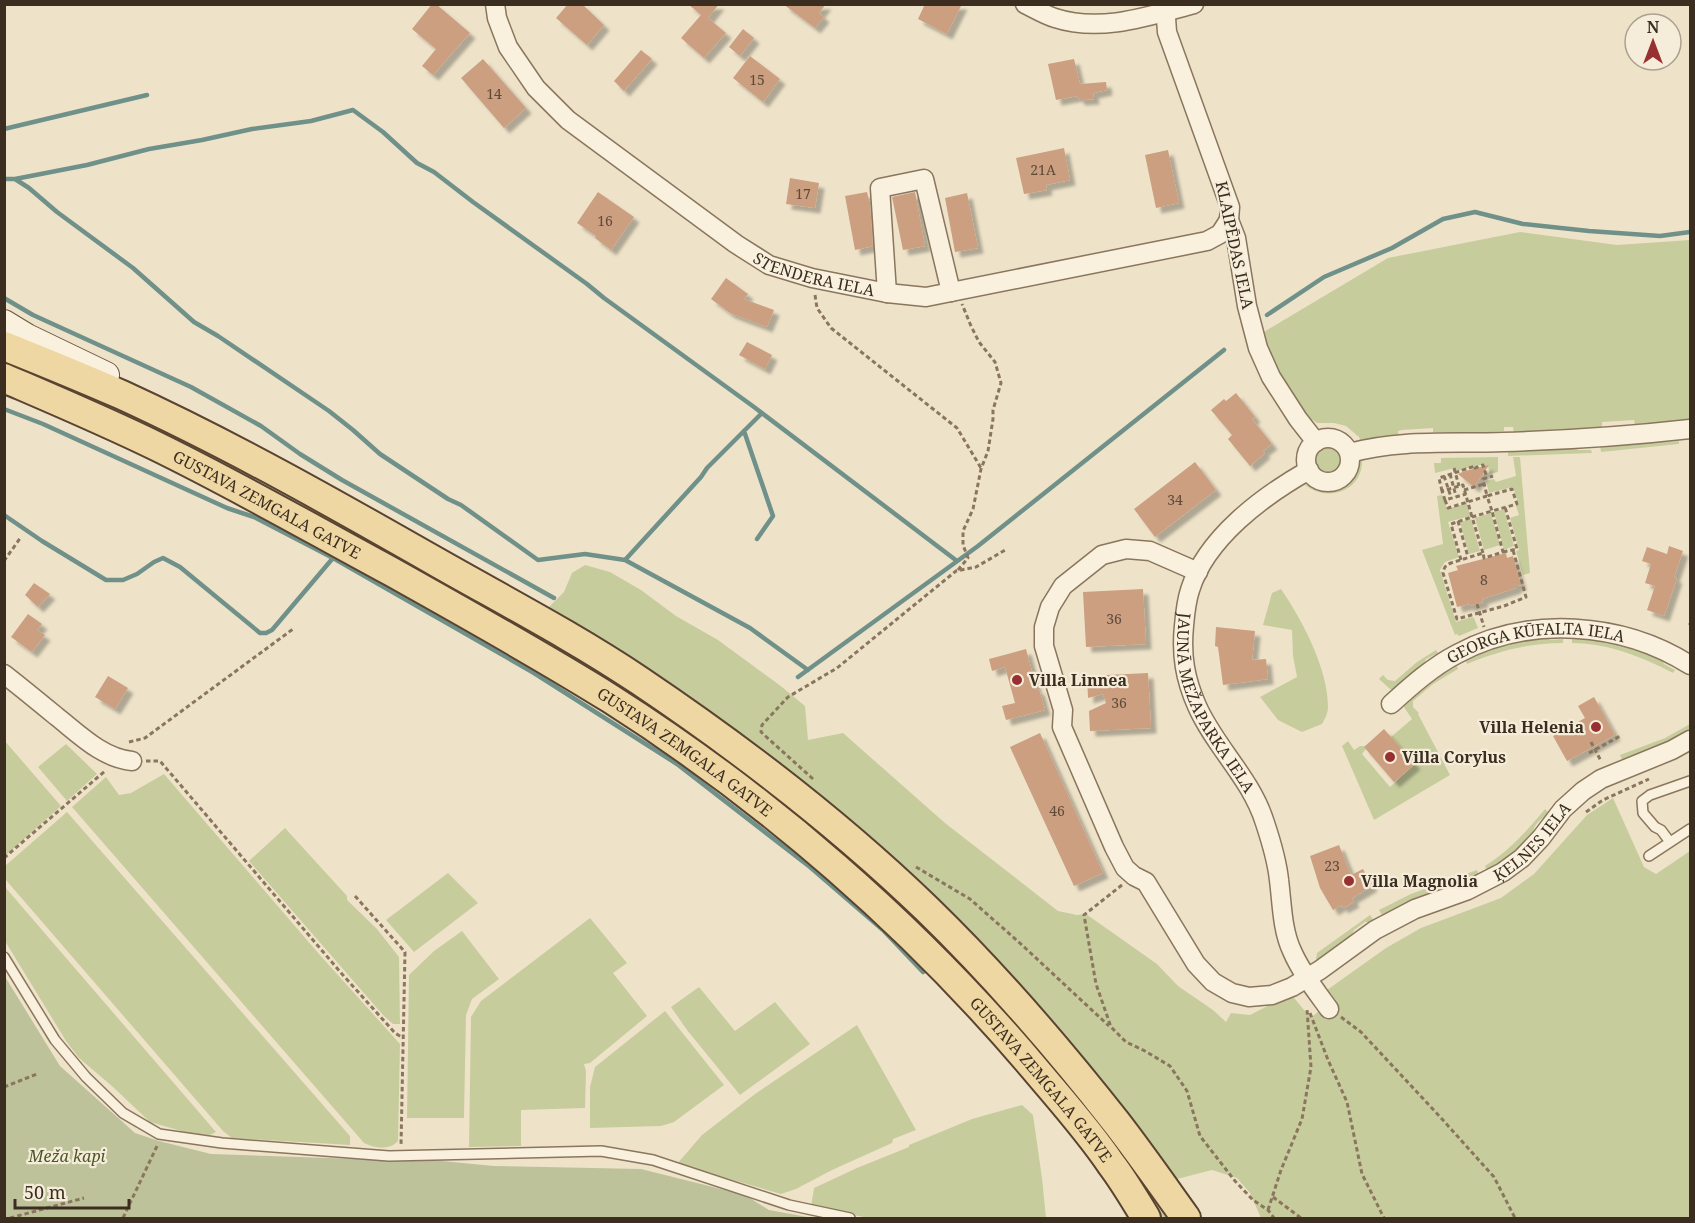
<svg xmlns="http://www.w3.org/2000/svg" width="1695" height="1223" viewBox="0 0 1695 1223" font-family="'Noto Serif',serif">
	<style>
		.green { fill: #c7cc9d }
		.cemetery { fill: #bdc29b }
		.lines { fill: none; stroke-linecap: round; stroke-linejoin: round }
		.stream { stroke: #709189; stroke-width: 4.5 }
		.building { fill: #cb9f80; filter: url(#shadow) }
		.lane-casing { stroke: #8a765e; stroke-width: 12 }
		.street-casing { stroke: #8a765e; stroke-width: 21 }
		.secondary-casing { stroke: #6c5741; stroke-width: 28 }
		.primary-casing { stroke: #594432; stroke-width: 32 }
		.path { stroke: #8a765e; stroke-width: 3; stroke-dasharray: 4.5 3; stroke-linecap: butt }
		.lane { stroke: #f9f0dd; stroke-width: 9 }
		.street { stroke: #f9f0dd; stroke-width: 18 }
		.secondary { stroke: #f9f0dd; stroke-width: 26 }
		.primary { stroke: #efd7a3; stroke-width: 28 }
		.poi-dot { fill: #982f30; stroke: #f5edd9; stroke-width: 2 }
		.labels { text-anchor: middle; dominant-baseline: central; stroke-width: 4.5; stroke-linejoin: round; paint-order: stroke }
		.number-label { font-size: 14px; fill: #5f4a39 }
		.street-label { font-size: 16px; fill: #3b2e21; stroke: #f5edd9 }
		.poi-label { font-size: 16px; font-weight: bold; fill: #3b2e21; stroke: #f5edd9; text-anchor: start }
		.park-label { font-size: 16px; font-style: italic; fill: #4b5728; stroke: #f5edd9 }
	</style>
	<defs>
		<filter id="shadow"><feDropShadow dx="5.5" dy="5.5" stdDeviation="1.5" flood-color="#0004"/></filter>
	</defs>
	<rect width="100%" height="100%" fill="#eee3c9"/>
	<path class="green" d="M1520,232L1617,245L1690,240V423L1655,427L1647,424L1635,425L1634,420L1602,422V428H1589L1584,433L1514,435L1513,427H1504V431L1490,432L1485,437H1452L1446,432H1433V428L1402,430L1398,431L1399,437L1362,443L1359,437L1346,426L1334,423H1317L1310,418L1292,397L1278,376L1262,334L1267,330L1388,258Z
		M4,356L122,406L458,584L677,717L863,862L1025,1026L1172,1218H1161L1116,1157L781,806L5,366Z
		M1659,439L1666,442L1679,441V444L1601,452L1600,444Z
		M1572,446L1578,450H1591L1592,453L1508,456V448Z
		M1315 461a14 14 0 1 1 28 0a14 14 0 1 1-28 0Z
		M1498,457V472L1490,474L1488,466H1485L1484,464L1457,471L1455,468L1435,473L1434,463H1441V458Z
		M1513,457H1520L1530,573L1523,575L1516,551L1519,550L1510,518L1519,515L1516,506L1519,505L1513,487L1489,493L1486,481L1494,479L1496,482L1516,476Z
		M1362,460C1363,491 1328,503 1305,485C1319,485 1336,493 1347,480C1353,475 1356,467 1362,460Z
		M1442,495L1447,509L1467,503L1470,516L1448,522L1459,557L1445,562L1440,570L1456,622L1472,617L1474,618L1478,628L1459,636L1457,634L1455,635L1422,550L1443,544L1437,496Z
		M1504,509L1514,546L1504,550L1494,512Z
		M1491,513L1500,545L1484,550L1475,518Z
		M1471,519L1480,551L1469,554L1460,522Z
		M585,565L610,572L641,590L676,616L718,640L782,687L805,706L808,740L843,733L945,823L1058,911L1077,915L1086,914L1157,964L1178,986L1213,1010L1226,1022L1231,1013L1250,1015L1291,994L1304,1010L1313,1016L1331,1001L1327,990L1386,948L1421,928L1501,898L1534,874L1587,815L1613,798L1644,867L1656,874L1690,851V1218H1261L1250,1193L1237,1178L1212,1170L1173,1180L984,953L544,612L564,592L572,573Z
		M1281,589C1302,620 1328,668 1328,707C1328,713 1325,719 1322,724L1302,732L1278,720L1260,697L1297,677L1293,656L1292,630L1263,625L1272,593Z
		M1544,635L1550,640L1563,639V643C1529,643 1498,651 1467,664L1464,657L1482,650Z
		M1572,635L1611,640L1660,656L1664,664L1675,670L1673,673C1642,657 1608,643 1572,643Z
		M1436,650L1438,653L1426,659L1422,667L1396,689H1390L1379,679L1383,675L1388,680L1395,681L1417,662Z
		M1457,666L1458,669L1433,684L1413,701V707L1419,713L1418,714L1450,775L1374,820L1342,746L1348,741L1354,750L1360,746H1364L1366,749L1362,754L1390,787L1415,764L1391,737L1412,719L1404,707V699L1438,671L1445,673Z
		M1690,724V733L1623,762L1620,755L1665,738Z
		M4,740L61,806L5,856H4Z
		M66,744L97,774L67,801L38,767Z
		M164,774L319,954L400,1044L398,1141C389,1151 374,1148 364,1143L72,807L106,777L119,795L131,793Z
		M1545,809L1551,815C1540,818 1533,824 1533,836L1519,851L1488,873L1485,866C1510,850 1526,832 1545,809Z
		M67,812L350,1136V1145L232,1138L223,1131L5,879V866Z
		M285,828L347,896V900L377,929L399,957L400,1024H393L383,1015L249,861Z
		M1477,870L1480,878C1468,876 1462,877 1455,888L1383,917L1379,910L1411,894Z
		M448,873L478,903L414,952L386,920Z
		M5,887L216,1132L210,1135L192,1134L150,1122L113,1087L79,1058L66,1041L5,941Z
		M1370,915L1375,922H1365L1354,930L1351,938L1318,962L1316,959L1317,953Z
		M590,918L627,963L613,973L647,1016L590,1063L584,1064L586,1071L585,1108L521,1110V1146L469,1147L471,1017L481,1001Z
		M462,931L499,979L472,999L466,1015L464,1118H407L409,975L434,951Z
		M699,987L735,1031L775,1002L810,1044L740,1095L687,1030L671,1007Z
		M665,1011L724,1085L674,1122L661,1126L590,1128V1087L595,1067Z
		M857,1025L916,1130L893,1139L892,1143L832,1170L796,1189L781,1194L677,1164L702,1135L755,1094Z
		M1022,1105L1033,1115L1042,1178L1046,1218H869L811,1207L814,1188L857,1168L909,1147V1145L972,1119Z"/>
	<path class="cemetery" d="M4,975L60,1066L135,1133L159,1141L211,1154L387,1160L421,1159L494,1166L641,1169L745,1195L769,1210L813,1218H5Z"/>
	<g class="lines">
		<path class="stream" d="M4,129L147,95
			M4,179H15L29,188L57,212L133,268L194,322L218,336L329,411L353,430L380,454L448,499L461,505L538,560L585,554L625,560L750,628L808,670
			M15,179L87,165L149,149L202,140L252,129L311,121L353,110L383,132L417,163L434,172L473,202L587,284L604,298L754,407L957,561
			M4,298L33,315L191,387L261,426L300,454L342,480L554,598
			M1267,315L1324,277L1392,248L1443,219L1475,212L1523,224L1589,231L1660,236L1690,232
			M4,409L43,424L227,508L254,517L333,558L534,673L677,764L810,867L883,930L923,972
			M744,431L773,516L757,539
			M4,515L42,541L106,580H123L137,574L154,562L163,558L180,567L260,633H266L272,630L333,558
			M625,560L701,477L707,468L762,413
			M798,677L978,546L1224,350"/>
	</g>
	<path class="building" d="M432,4H436L470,33L433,75L422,66L436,49L412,29Z
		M568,4H582L604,25L587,45L556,18Z
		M688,4H719L708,18L726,33L704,58L681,38L701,15Z
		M783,4H826L819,13L824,17L815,28Z
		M925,4H962L947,34L918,19Z
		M743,29L754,38L740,56L729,47Z
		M641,50L652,59L624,91L614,81Z
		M750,56L780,79L763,102L733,78Z
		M483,59L526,108L504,128L461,78Z
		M1074,59L1080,84L1106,82L1107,90L1093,93L1094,99L1080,100L1077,96L1056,100L1048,64Z
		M1064,148L1070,180L1046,185L1047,190L1024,194L1016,158Z
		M1168,150L1179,203L1156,208L1145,155Z
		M790,178L819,183L815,208L786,204Z
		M598,192L634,217L611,250L595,238L596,236L577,223Z
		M867,192L870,204L873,246L855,250L845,196Z
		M915,192L925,246L903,250L892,197Z
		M967,193L978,248L955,252L945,198Z
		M726,278L748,294L744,299L774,310L767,327L730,313L711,299Z
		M747,342L772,355L765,369L739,355Z
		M1236,393L1255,417L1252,419L1272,444L1263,451L1265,453L1250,466L1228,439L1232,435L1211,410L1224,399L1226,401Z
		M1195,462L1216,490L1155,537L1134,509Z
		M1489,465L1474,487L1458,474L1465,471Z
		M1669,546L1683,551L1674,577L1677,578L1664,616L1647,610L1655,586L1645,583L1651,564L1642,561L1647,547L1667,554Z
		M1506,553L1507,558L1513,556L1521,585L1516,586V588L1482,599L1483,602L1469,606V604L1457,607L1448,573L1458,570L1456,566Z
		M34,583L50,594L38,607L25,595Z
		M1143,589L1146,644L1086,647L1083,592Z
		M28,614L42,624L37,630L45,635L32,652L11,637Z
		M1216,627L1255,631L1252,660L1266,659L1268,679L1223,685L1218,647L1215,646Z
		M1026,649L1037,690L1039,689L1045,710L1006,720L1002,706L1015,703L1005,667L992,671L989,659Z
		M1148,673L1151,728L1090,731L1089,711L1106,703L1103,694L1088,698L1087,676Z
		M108,676L128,688L115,709L95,697Z
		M1594,697L1615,735L1567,761L1553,736L1585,718L1578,706Z
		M1384,729L1415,764L1394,782L1364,747Z
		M1040,733L1103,873L1074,886L1010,747Z
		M1339,845L1351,875L1363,869L1372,886L1352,898L1354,902L1343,908L1341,905L1333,910L1320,888L1310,856Z"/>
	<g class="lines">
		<defs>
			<path id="lane" d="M1670,842L1661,830L1655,827L1643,813L1642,801L1650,795L1690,781
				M1649,856L1690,829
				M4,957L55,1040L86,1077L123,1113L159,1134L222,1143L389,1156L601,1151L653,1160L789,1205L850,1218"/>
			<g id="street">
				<path id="s1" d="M495,4L497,18L508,47L536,88L568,120L736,244L769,265L812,278L887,293L926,297L1207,241L1220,234L1229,220"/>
				<path d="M1025,4C1035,9 1045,15 1055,18C1101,33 1149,16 1194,4"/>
				<path d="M1165,4L1167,32L1230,207L1229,220L1236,238L1247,306L1258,348L1271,377L1298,419L1316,442"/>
				<path d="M887,293L880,188L924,179L951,292"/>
				<circle cx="1328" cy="460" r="22"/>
				<path d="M1350,453C1400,439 1453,444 1504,442C1567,440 1628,436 1690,429"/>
				<path id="s2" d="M1309,470C1263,496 1206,538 1190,590C1186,602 1185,614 1184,626C1181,655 1185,679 1197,706C1215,747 1251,778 1265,823C1271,841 1277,861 1279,880C1282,903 1282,930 1292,951C1301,972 1316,991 1329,1009"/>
				<path id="s3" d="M1198,572L1150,551L1126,549L1102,555L1063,586L1050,607L1044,627V646L1063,710L1062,727L1114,847L1125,868L1134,876L1146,882L1196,964L1213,982L1232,993L1249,997L1272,995L1292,987L1320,970L1375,930L1415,909L1468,890L1503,872L1522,858L1541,838L1563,809L1583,791L1601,779L1672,750L1690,740"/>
				<path d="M4,674C22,688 39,702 56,716C79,734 102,758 132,761"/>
				<path id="s4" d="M1391,704C1411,686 1432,667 1457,654C1529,615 1622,622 1690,665"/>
			</g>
			<path id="secondary" d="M4,323L27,337L106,375"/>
			<g id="primary">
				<path d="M4,346C44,362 83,378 122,395C231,445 335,504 440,564C507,602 576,638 640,681C741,749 839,824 927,909C995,975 1057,1047 1116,1122C1140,1153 1163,1186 1186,1218"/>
				<path id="s5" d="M4,378C55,400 107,422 156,446C236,485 314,530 392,572C465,613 539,654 611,699C768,799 914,926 1034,1068C1060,1099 1088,1130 1111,1164C1124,1181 1135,1200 1146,1218"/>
			</g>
		</defs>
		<use href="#lane" class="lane-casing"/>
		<use href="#street" class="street-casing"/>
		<use href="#secondary" class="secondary-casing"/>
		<use href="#primary" class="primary-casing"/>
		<path class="path" d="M815,295L817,308L831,328L957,428L981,468
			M1454,468L1459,486
			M1450,474L1456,496
			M1444,476L1451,497
			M1464,490L1484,484
			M1442,491L1439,478L1475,466V468L1483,465L1487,478
			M1445,500L1448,508L1487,496L1492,511L1517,504L1512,489L1487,496L1483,479L1493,476
			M1458,521L1468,557
			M1503,552L1517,549L1505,507
			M1483,553L1472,517L1492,511L1503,552L1484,558L1483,553L1451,563C1446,565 1444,567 1443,573L1457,619L1504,606L1526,597L1513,550
			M1461,560L1451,524L1472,517L1463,485L1442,491L1445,500L1466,494
			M4,561L21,537
			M958,570L968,558L963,545V531L973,509L981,469L988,451L993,419V410L1001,383L995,362L979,342L971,326L962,304
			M1477,604L1484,627
			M1690,625V623
			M129,742L145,738L293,629
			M1591,742L1601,761
			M1589,753L1622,735
			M146,761H160L342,974L395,1033L403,1038
			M813,779L761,732L762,725L788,697L837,668L956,571L976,567L1007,549
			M1586,812L1603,800L1649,779
			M4,858L105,771
			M916,867L970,899L1022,945L1109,1026
			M1122,885L1084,915L1096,984L1111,1027L1126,1042L1145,1051L1170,1066L1187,1091L1200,1136L1235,1181L1253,1200L1268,1210L1274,1218
			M355,896L405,952L401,1145
			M1310,1013L1328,1060L1347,1102L1362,1174L1384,1218
			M1341,1017L1361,1032L1442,1119L1494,1177L1515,1218
			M4,1087L37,1074
			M1273,1197L1301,1218
			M1268,1210L1281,1170L1302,1119L1311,1067L1307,1009
			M10,1218L84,1198
			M123,1218L158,1144"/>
		<use href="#lane" class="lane"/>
		<use href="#street" class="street"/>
		<use href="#secondary" class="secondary"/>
		<use href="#primary" class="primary"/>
	</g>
	<g class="poi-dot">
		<circle cx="1017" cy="680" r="6"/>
		<circle cx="1596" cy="727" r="6"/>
		<circle cx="1390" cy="757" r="6"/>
		<circle cx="1349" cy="881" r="6"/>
	</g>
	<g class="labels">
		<g class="number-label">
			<text x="757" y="79">15</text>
			<text x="494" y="93">14</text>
			<text x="1043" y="169">21A</text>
			<text x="803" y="193">17</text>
			<text x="605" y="220">16</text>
			<text x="1175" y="499">34</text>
			<text x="1484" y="579">8</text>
			<text x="1114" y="618">36</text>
			<text x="1119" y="702">36</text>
			<text x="1057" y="810">46</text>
			<text x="1332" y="865">23</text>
		</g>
		<g class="street-label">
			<text transform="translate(1235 245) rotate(78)">KLAIPĒDAS IELA</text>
			<text stroke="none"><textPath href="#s1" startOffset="434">STENDERA IELA</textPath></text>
			<text stroke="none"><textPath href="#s5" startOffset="292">GUSTAVA ZEMGALA GATVE</textPath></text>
			<text stroke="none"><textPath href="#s4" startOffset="164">GEORGA KŪFALTA IELA</textPath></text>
			<text stroke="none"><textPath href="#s2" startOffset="294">JAUNĀ MEŽAPARKA IELA</textPath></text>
			<text stroke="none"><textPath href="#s5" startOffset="778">GUSTAVA ZEMGALA GATVE</textPath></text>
			<text stroke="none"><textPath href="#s3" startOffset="968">ĶELNES IELA</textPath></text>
			<text stroke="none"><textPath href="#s5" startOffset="1264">GUSTAVA ZEMGALA GATVE</textPath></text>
		</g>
		<g class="poi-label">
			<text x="1029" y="680">Villa Linnea</text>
			<text x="1584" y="727" text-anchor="end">Villa Helenia</text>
			<text x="1402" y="757">Villa Corylus</text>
			<text x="1361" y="881">Villa Magnolia</text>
		</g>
		<g class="park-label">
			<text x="67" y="1156">Meža kapi</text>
		</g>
	</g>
	<rect width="1695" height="1223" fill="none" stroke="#3b2e21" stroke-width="12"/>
	<g transform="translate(1653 42)"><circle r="28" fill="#f5edd9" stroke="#aba18f" stroke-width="1.5"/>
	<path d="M0-4.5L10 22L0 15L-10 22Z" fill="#982f30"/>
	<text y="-9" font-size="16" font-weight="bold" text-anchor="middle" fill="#3b2e21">N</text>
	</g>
	<path d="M15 1199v9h114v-9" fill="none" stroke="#3b2e21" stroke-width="3"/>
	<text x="24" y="1199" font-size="18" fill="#3b2e21" stroke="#f5edd9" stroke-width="4.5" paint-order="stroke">50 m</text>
</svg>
